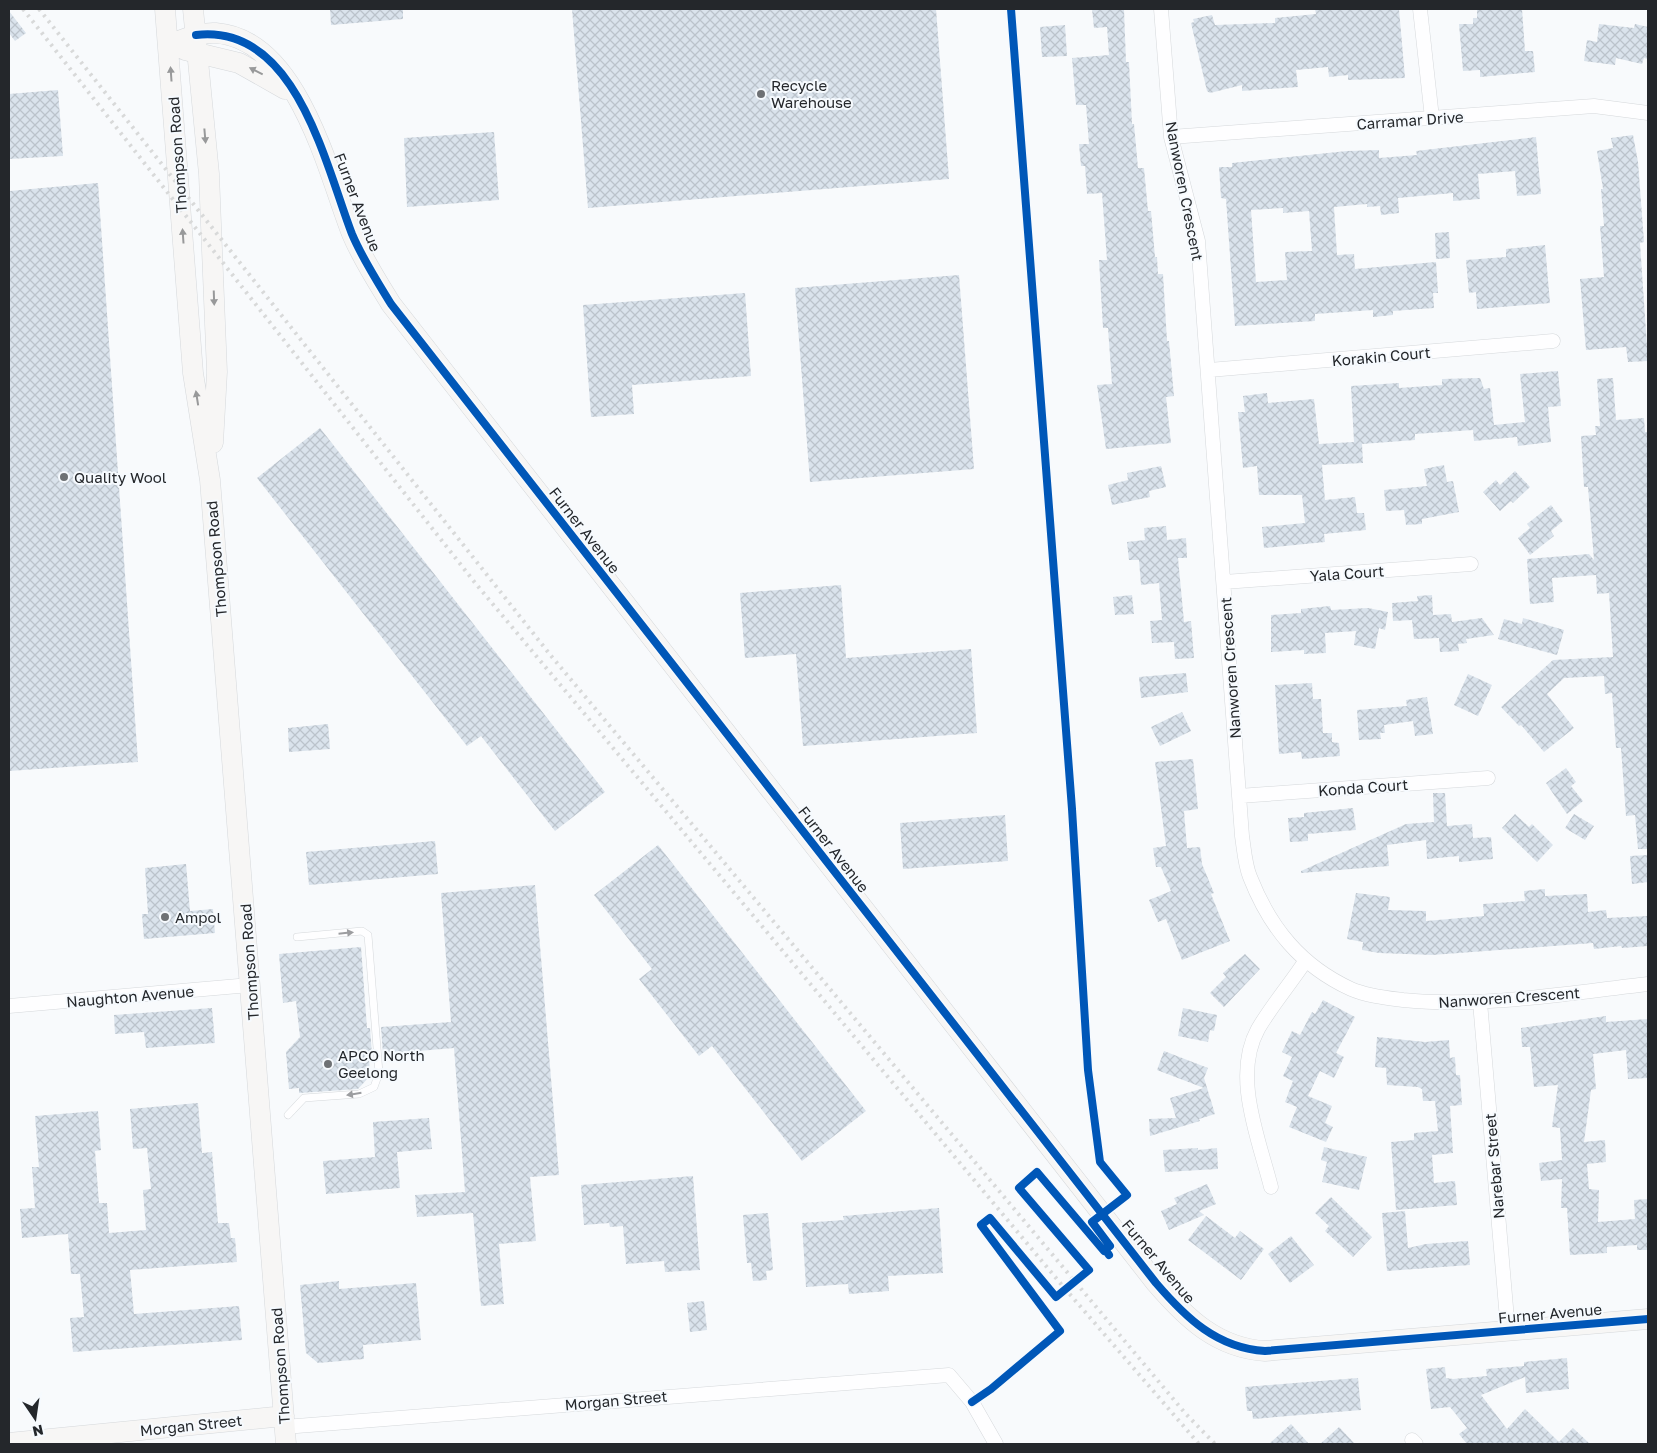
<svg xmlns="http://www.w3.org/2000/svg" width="1657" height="1453" viewBox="0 0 1657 1453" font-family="'Golos Text',sans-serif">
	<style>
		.building { fill: url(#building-cross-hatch); fill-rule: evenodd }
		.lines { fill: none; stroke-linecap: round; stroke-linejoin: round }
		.lane-casing { stroke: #d5d8db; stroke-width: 8 }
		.street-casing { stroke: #d5d8db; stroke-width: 15 }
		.secondary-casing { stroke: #d5d8db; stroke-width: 21 }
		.lane { stroke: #fefeff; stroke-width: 7 }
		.street { stroke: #fefeff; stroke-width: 14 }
		.secondary { stroke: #f7f6f5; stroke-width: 20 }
		.rail { stroke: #d8d9d9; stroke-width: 4; stroke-dasharray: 2.5 5; stroke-linecap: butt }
		.cycleway-casing { stroke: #f6fafe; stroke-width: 11 }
		.cycleway { stroke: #0057b8; stroke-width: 8 }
		.oneway { fill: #98999a }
		.oneway2 { fill: #9c9da0 }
		.poi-dot { fill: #6e7174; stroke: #f6fafe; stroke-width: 2 }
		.labels { text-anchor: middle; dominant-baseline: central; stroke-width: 4; stroke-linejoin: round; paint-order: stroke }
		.poi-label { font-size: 15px; fill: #24272b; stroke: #f6fafe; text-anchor: start }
		.street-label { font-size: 15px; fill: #24272b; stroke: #f6fafe }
	</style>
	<defs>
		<pattern id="building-cross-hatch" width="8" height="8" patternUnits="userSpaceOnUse" patternTransform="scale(1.25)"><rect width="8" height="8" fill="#dae3ec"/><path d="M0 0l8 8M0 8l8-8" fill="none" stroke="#bbc3cb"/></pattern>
	</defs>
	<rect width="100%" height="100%" fill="#f8fafc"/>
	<path class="building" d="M330,9H403V19L331,25Z
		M572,9H936L949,179L588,208Z
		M1092,9H1124L1126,62H1129L1132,124H1134L1138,168H1144L1148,211H1151L1155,257H1157L1158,274H1163L1167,341H1169L1174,396L1166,397L1171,443L1106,449L1097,385L1112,384L1108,328H1103L1099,260H1107L1102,193L1087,194L1085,166H1081L1079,144H1089L1086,105H1076L1072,58L1109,55L1107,27L1094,28Z
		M1315,9H1399L1405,78L1348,80V75L1329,77L1328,67L1296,70L1298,87L1242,91V85L1210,93L1207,91L1191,23L1194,22L1193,19L1212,15L1215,25L1275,23V18L1316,14Z
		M1522,9L1525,51H1533L1535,72L1480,77V70L1463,71L1459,24H1473V18H1477V10Z
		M9,11L26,33L15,41L9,33Z
		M1599,24L1634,28L1635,24L1648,27V59L1644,58L1642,64L1616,58L1615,65L1584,61L1587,40L1597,42Z
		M1065,25L1067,56L1042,57L1040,27Z
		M58,90L63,156L9,159V94Z
		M494,132L499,200L407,207L404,138Z
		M1633,135L1638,162L1644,242L1640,243L1648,361L1628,362L1626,347L1586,350L1580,279L1604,277L1600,226H1604L1601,189H1603L1597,151L1613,148L1611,138Z
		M1536,137L1541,194L1517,196L1515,171L1478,174L1480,199L1453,201V193L1398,198L1399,213L1381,215L1380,206L1367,207V204L1334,207L1337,255L1354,254L1355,269L1436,262L1438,293H1433L1434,308L1393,311V315L1373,317V310L1315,314V321L1235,326L1226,199L1221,198L1219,167H1232V163L1347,151L1379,150V158L1417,155L1416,151ZM1283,208V213L1309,211L1312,251L1285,252L1287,280L1256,282L1251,210Z
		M98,183L138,762L9,771V191Z
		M1449,232L1450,258L1436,259L1435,233Z
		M1545,245L1550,303L1477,309L1476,292L1469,293L1466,260L1506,257V249Z
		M959,275L974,469L810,482L795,288Z
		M745,293L751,376L632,385L634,414L591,417L583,305Z
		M1558,371L1561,406L1548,407L1551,442L1518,446L1517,437L1474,441L1473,430L1415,434V440L1362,444L1363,463L1322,465L1325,500L1355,497L1357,513H1364L1366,530L1324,534L1325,542L1264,548L1262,527L1305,523L1302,495H1259L1257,466L1243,468L1238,412H1245L1243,396L1267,393L1268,403L1314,399L1319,444L1354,442L1351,386L1399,383V388L1442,385V379L1480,378L1484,389L1490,388L1494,425L1525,422L1520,374Z
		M1613,378L1616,420L1644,418L1645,432H1648V849H1638L1635,815L1626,816L1621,748H1616L1612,693L1605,694L1604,676L1564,678L1547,694L1574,728L1544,752L1521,725L1519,726L1501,707L1553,660L1613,657L1609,593L1597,594L1596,575L1552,578L1554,602L1530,604L1527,559L1589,554L1594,560L1588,487H1584L1581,436L1596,435L1595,426H1600L1597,379Z
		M320,428L605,792L555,831L481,736L467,746L257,478Z
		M1444,465L1447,482L1453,481L1459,512L1422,519V524L1406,525L1404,510L1386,511L1384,490L1427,486L1424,469Z
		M1161,466L1166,487L1149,491L1150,497L1112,505L1108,485L1128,480L1127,473Z
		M1515,471L1530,487L1513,503L1511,501L1500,511L1483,492L1496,480L1500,485Z
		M1551,505L1563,521L1551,531L1554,536L1530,555L1518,538L1530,528L1527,524Z
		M1166,526L1167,540L1186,538L1187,558H1178L1184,622L1191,621L1194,658L1175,659L1174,642L1152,643L1150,621L1162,620L1159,583L1141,585L1139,560H1129L1127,542L1145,540L1144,528Z
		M841,585L846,658L971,649L977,733L803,746L796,654L745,658L740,593Z
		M1132,595L1134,614L1115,615L1113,597Z
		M1432,595L1433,615L1451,614L1452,622L1482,618L1494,635L1466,639L1467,643L1458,644L1459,651L1440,652L1439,638L1414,639L1412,620L1393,621L1392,603L1418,601L1417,596Z
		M1330,606L1331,610L1368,608L1388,612L1385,630L1379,628L1375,649L1354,645L1356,631L1325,633L1326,653L1304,654V650L1271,652V615L1301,613V609Z
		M1523,618L1564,630L1557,655L1498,639L1504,619L1522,624Z
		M1186,673L1188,692L1141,698L1139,677Z
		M1468,674L1492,685L1478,716L1454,705Z
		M1312,683L1313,699H1321L1323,733H1332V742L1339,743L1340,756L1302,759L1301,752L1279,754L1275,685Z
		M1427,697L1433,734L1415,736L1413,721L1384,725L1385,733H1380L1381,739L1359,740L1357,710L1407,706L1406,700Z
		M1182,712L1191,731L1160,746L1151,727Z
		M328,724L330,749L289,752L288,728Z
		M1193,759L1198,809L1184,811L1187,848L1200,847L1202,864L1214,893L1211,894L1230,941L1182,960L1166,919L1158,922L1149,900L1171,891L1161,867H1156L1153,848L1166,846L1155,762Z
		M1566,768L1576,782L1571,786L1583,801L1567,814L1546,783Z
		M1433,793H1445L1447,826L1472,824L1473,838L1491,837L1493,859L1459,862V856L1427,859L1426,840L1387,845L1389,866L1301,873V871L1406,824L1434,822Z
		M1353,808L1356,830L1308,834V841L1290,842L1288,818L1304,817V813Z
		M1515,814L1529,827L1532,824L1553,845L1537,862L1502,828Z
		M1574,814L1594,826L1585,840L1565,828Z
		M1005,815L1008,861L903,869L900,823Z
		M435,841L438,874L309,885L306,852Z
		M658,845L866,1111L802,1161L712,1046L699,1056L639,979L652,969L594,895Z
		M1648,855V882L1632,884L1630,856Z
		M186,864L190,911L213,909L215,933L144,939L142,914H148L145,868Z
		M535,885L559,1175L530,1177L536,1241L499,1244L504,1304L481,1306L473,1213L417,1217L415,1195L465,1192L454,1048L383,1054L381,1027L451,1022L441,893Z
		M1545,889V896L1587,894L1588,912L1606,910L1607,918L1648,916V946L1622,948L1621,946L1594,949L1593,943L1432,955L1379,953L1362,950L1363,942L1347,939L1356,893L1390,897L1388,910L1426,911V921L1484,916L1483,904L1525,901L1524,891Z
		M361,947L367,1028H370L372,1055H369L370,1076L358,1089L299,1093V1088L289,1089L286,1052L300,1037L296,1001L283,1003L279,954Z
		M1245,954L1260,969L1224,1007L1210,993L1226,977L1223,973Z
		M1323,1000L1355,1017L1336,1053L1344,1057L1334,1078L1320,1071L1308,1096L1332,1106L1325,1123L1333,1127L1326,1142L1289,1127L1297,1107L1285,1102L1293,1081L1283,1076L1292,1057L1282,1052L1292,1031L1300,1035L1312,1012L1315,1014Z
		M212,1008L215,1043L146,1048L144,1032L115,1034L114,1015Z
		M1183,1008L1217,1015L1214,1031L1210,1030L1208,1042L1178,1036Z
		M1606,1016V1022L1648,1019V1078L1628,1079L1626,1050L1593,1054L1596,1089L1591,1090L1584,1142L1605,1140L1606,1162L1587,1164L1589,1189L1599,1190L1598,1222L1635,1219L1634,1200L1648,1199V1250H1637V1245L1607,1247V1253L1570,1255L1567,1208H1561L1562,1179L1541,1181L1539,1163L1562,1160L1560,1128L1552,1127L1558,1085L1534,1087L1530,1047H1522L1521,1028Z
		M1377,1037L1425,1042L1449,1040L1450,1058L1455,1057L1456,1075H1460L1462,1105L1450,1106L1453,1153L1432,1155L1434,1183L1455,1181L1457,1205L1396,1210L1391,1142L1414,1140V1133L1438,1131L1435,1101H1423L1422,1089L1418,1087L1387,1085L1386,1068L1375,1067Z
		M1164,1051L1208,1068L1204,1078L1215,1114L1199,1119L1200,1121L1150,1136L1149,1119L1176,1118L1170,1098L1204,1088L1157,1070Z
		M198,1103L202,1153L212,1152L218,1223H229L231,1238H235L237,1262L130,1270L134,1314L239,1306L242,1340L73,1352L70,1318L84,1317L80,1274H71L68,1234L22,1238L20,1209L35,1208L32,1167H39L35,1116L98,1111L101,1150L95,1151L99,1203H107L109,1233L146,1230L143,1190L151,1189L147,1148L133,1149L130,1109Z
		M429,1118L432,1149L397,1152L400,1188L326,1194L323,1161L375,1157L373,1122Z
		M1324,1147L1367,1157L1359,1190L1322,1182L1327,1162L1321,1160Z
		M1198,1148V1150L1217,1148L1218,1169L1165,1172L1163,1150Z
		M693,1176L700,1270L665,1272L664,1261L626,1264L623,1226L610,1227L609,1223L584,1225L581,1185Z
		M1207,1184L1216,1204L1199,1211L1204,1215L1169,1230L1161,1211L1177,1204L1174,1198Z
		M1331,1197L1372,1237L1353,1257L1325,1231L1329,1226L1315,1213Z
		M939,1208L943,1273L888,1276L889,1291L849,1294L848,1284L806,1287L802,1223L844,1220L843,1216Z
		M1405,1211L1408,1248L1426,1244L1468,1241L1470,1265L1387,1271L1382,1213Z
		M768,1213L773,1270L766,1271L767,1280L753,1281L751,1263H747L743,1215Z
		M1206,1216L1235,1238L1240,1231L1264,1249L1241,1280L1188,1240Z
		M1291,1236L1314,1265L1290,1283L1268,1254Z
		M339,1281V1289L416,1283L421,1340L363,1345L364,1359L318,1363L306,1353L300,1285Z
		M704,1301L707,1330L690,1332L687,1303Z
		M1567,1358L1569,1389L1526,1393L1525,1377L1481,1395L1507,1429L1525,1409L1559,1442L1573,1428L1590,1444H1467L1459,1434L1467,1428L1450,1407L1431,1409L1426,1369L1445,1367L1446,1378L1453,1379L1487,1376L1486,1369L1524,1366V1362Z
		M1358,1378L1361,1410L1253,1419L1252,1411H1247L1245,1387Z
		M1291,1424L1309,1444H1269Z
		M1339,1427L1355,1444H1320Z"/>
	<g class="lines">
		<defs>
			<path id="lane" d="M288,1115L304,1098L359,1094L374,1087L379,1073L368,935L362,931L297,937"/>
			<path id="street" d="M1161,9L1171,137L1198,241L1242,836C1244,849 1245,865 1250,877C1270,928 1301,966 1351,989C1367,996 1387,998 1403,1000C1484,1008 1568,993 1648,984
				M1420,9L1432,118
				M1171,137L1594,106L1648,113
				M1209,370L1553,341
				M1224,582L1471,564
				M1239,796L1488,778
				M1480,1002L1508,1331
				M9,1006L250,985
				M1271,1187C1259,1139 1232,1076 1258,1029C1272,1005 1291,983 1306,960
				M284,1427L949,1375L972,1402L996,1444
				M1412,1440L1416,1444"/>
			<path id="secondary" d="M165,9L193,373L210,480L286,1444
				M193,9L209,174L212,250L217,372L213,443
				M169,45C184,39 199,32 216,33C298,39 328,173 352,234C362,258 377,281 391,304L1156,1283C1186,1318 1217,1348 1265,1351L1648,1319
				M185,50L239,63L285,89
				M9,1443L284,1416"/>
		</defs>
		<use href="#lane" class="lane-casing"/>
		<use href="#street" class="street-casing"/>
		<use href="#secondary" class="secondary-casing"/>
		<use href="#lane" class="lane"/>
		<use href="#street" class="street"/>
		<use href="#secondary" class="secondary"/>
		<path class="rail" d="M23,9L476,584L1061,1284L1199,1444
			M39,9L552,657L1185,1413L1215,1444"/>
		<defs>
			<path id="cycleway" d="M1011,9L1072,809L1088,1070L1100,1162L1127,1195L1092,1222L1110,1246L1105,1249L1109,1255
				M196,35C296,23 325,164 352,234C362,258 377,281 391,304L1156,1283C1186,1318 1217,1348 1265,1351L1648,1319
				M972,1402L991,1389L1060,1331L981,1225L990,1218L1056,1297L1089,1270L1019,1188L1037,1172L1104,1251L1105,1249"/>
		</defs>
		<use href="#cycleway" class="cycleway-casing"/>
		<use href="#cycleway" class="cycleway"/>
	</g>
	<defs><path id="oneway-solid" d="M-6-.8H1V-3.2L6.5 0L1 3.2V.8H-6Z" transform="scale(1.25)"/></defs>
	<g class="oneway">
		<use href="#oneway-solid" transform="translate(256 71) rotate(-153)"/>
		<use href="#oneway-solid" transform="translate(171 74) rotate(-94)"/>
		<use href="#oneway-solid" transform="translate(205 136) rotate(85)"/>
		<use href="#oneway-solid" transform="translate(183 236) rotate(-94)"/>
		<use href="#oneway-solid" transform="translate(214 298) rotate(88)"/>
		<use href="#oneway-solid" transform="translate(197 398) rotate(-99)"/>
	</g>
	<g class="oneway2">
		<use href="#oneway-solid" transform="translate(346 933) rotate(-6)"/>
		<use href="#oneway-solid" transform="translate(354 1094) rotate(171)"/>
	</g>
	<g class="poi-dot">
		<circle cx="761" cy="94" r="5"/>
		<circle cx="64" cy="477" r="5"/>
		<circle cx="165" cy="917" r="5"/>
		<circle cx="328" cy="1064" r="5"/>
	</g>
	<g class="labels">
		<g class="poi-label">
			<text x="771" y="85">Recycle<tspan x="771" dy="17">Warehouse</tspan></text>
			<text x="74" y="477">Quality Wool</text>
			<text x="175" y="917">Ampol</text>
			<text x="338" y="1055">APCO North<tspan x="338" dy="17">Geelong</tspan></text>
		</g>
		<g class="street-label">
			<text transform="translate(1410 120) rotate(-4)">Carramar Drive</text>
			<text transform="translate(177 155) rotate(-94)">Thompson Road</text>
			<text transform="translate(1185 191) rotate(79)">Nanworen Crescent</text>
			<text transform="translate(358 202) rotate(69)">Furner Avenue</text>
			<text transform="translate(1381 356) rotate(-5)">Korakin Court</text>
			<text transform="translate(585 530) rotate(52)">Furner Avenue</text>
			<text transform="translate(216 559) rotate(-95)">Thompson Road</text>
			<text transform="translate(1347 573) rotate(-4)">Yala Court</text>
			<text transform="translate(1230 668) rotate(-94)">Nanworen Crescent</text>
			<text transform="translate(1363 787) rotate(-4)">Konda Court</text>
			<text transform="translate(834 849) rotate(52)">Furner Avenue</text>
			<text transform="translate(249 962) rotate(-94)">Thompson Road</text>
			<text transform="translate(130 996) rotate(-5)">Naughton Avenue</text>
			<text transform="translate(1509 997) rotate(-4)">Nanworen Crescent</text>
			<text transform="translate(1494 1166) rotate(-95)">Narebar Street</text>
			<text transform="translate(1159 1261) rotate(50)">Furner Avenue</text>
			<text transform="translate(1550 1313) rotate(-5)">Furner Avenue</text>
			<text transform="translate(280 1366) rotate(-94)">Thompson Road</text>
			<text transform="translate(616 1400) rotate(-5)">Morgan Street</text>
			<text transform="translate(191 1425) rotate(-6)">Morgan Street</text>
		</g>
	</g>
	<rect width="1657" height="1453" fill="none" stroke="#24272b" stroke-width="20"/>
	<g transform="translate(35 1418) rotate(167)" stroke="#f6fafe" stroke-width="4" paint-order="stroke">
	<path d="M0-4L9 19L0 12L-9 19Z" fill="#24272b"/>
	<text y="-8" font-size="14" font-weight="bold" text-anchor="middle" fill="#24272b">N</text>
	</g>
</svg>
